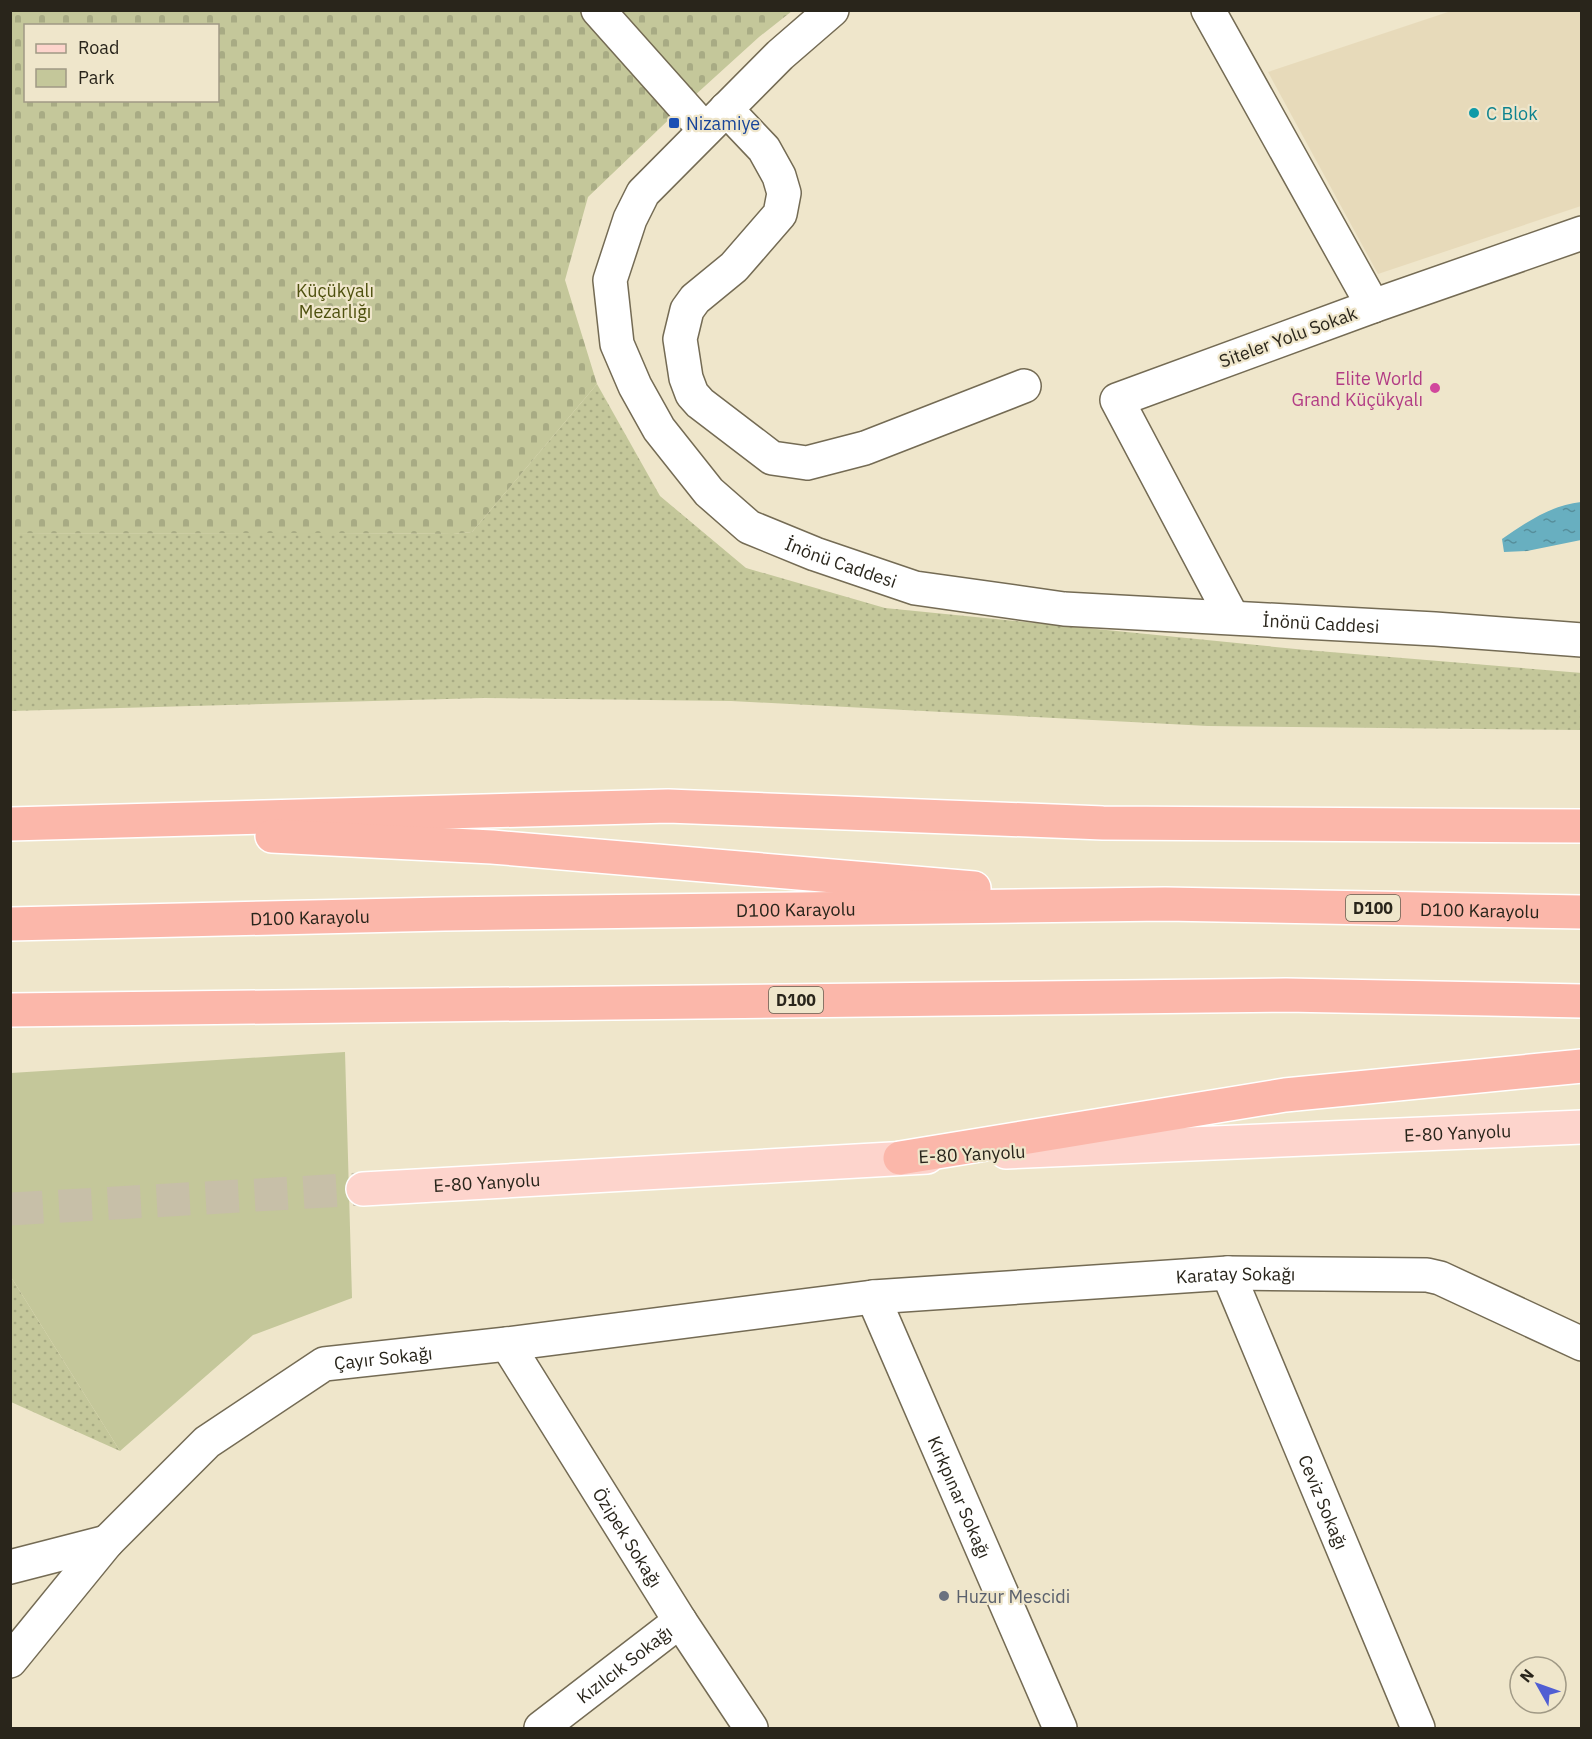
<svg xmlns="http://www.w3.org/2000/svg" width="1592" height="1739" viewBox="0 0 1592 1739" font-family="'IBM Plex Sans',sans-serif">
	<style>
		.built { fill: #e7daba }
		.grass { fill: url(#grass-dots) }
		.cemetery { fill: url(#cemetery-stones); fill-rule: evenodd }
		.park { fill: #c4c79a }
		.water { fill: url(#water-ripples) }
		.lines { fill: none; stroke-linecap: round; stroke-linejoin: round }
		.major-tunnel { stroke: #c7bfa8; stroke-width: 33; stroke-dasharray: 33 16; stroke-linecap: butt }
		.minor-casing { stroke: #746b54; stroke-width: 36 }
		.major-casing { stroke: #fff; stroke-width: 36 }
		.highway-casing { stroke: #fff; stroke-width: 36 }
		.minor { stroke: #fff; stroke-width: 33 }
		.major { stroke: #fdd4cc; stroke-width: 33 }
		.highway { stroke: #fbb7aa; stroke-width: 33 }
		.culture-dot { fill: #0f9aa8; stroke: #efe6cb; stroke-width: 2 }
		.transit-dot { fill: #1a4fb4; stroke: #efe6cb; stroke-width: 2 }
		.hotel-dot { fill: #d1479c; stroke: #efe6cb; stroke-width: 2 }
		.worship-dot { fill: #6b7280; stroke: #efe6cb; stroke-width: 2 }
		.labels { text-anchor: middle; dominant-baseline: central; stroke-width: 4.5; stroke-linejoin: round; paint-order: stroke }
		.shield { fill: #efe6cb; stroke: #645f50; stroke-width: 1.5 }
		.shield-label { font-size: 16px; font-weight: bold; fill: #29251b }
		.culture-label { font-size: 18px; fill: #0d838f; stroke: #efe6cb; text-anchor: start }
		.transit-label { font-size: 18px; fill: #164399; stroke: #efe6cb; text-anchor: start }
		.park-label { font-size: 18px; fill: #4f510f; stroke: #efe6cb }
		.street-label { font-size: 18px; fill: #29251b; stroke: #efe6cb }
		.hotel-label { font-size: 18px; fill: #b23c85; stroke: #efe6cb; text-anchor: end }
		.worship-label { font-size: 18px; fill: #5b616d; stroke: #efe6cb; text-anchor: start }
	</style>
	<defs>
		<pattern id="grass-dots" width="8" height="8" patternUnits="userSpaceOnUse" patternTransform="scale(1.5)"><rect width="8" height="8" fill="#c4c79a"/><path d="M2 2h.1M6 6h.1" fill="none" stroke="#a8ab84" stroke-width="1.8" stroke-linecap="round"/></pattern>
		<pattern id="cemetery-stones" width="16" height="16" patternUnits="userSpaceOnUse" patternTransform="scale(1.5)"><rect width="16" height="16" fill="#c4c79a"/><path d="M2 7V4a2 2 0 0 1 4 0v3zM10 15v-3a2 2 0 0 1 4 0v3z" fill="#a8ab84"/></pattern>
		<pattern id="water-ripples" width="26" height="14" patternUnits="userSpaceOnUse" patternTransform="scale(1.5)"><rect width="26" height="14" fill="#68afc0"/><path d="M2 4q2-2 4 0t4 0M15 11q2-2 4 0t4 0" fill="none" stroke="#568e9b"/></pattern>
	</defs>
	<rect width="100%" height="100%" fill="#efe6cb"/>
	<path class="built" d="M1454,10L1581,11V206L1378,274L1268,72Z"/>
	<path class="grass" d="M597,384L660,496L746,568L885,608L1306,650L1582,673L1581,730L1208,726L731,701L484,698L11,711V533C158,534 305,532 453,534L472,532Z
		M11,1277L120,1451L11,1402Z"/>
	<path class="cemetery" d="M11,11H792L759,37L683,106L588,197L565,280L597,384L472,532L453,534C305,532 158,534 11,533ZM26,26H218V100H26Z"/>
	<path class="park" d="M345,1052L352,1298L253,1335L120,1451L11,1277V1073Z"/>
	<path class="water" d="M1581,502V540L1527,551L1504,552L1502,539C1527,522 1551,505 1581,502Z"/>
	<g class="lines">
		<path class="major-tunnel" d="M10,1209L363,1189"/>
		<defs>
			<g id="minor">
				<path d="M598,10L705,130"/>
				<path id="s1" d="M832,10L780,55L643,193L630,219L610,280L617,344L635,386L659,429L709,492L749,527L815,554L915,588L1064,609L1435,629L1582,640"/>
				<path d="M1208,10L1373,306L1117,400L1232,617"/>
				<path d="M726,109L764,149L779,176L784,193L780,214L734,267L695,299L687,310L680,339L686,378L692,394L700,403L772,458L807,463L865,448L1024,386"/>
				<path d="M1373,306L1582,233"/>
				<path id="s2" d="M1228,1273L1418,1728"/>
				<path id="s3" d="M873,1297L1060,1728"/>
				<path id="s4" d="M507,1344L680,1621L751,1728"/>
				<path d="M10,1567L107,1542"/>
				<path id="s5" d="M10,1661L107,1542L207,1442L324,1364L507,1344L873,1297L1228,1273L1427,1275L1440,1278L1582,1344"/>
				<path id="s6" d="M541,1728L680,1621"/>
			</g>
			<g id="major">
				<path id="s7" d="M1006,1152L1582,1127"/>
				<path id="s8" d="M363,1189L927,1157"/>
			</g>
			<g id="highway">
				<path d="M10,824L668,806L1103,823L1582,826"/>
				<path d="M272,836L492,847L974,888"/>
				<path id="s9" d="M10,924L444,914L1165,904L1582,912"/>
				<path d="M10,1010L1286,995L1582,1001"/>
				<path d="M900,1158L1285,1095L1582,1066"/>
			</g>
		</defs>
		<use href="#minor" class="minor-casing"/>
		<use href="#major" class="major-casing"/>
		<use href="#highway" class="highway-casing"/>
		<use href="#minor" class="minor"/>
		<use href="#major" class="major"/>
		<use href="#highway" class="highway"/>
	</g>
	<circle class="culture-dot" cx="1474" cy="113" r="6"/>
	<rect class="transit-dot" x="668" y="117" width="12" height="12" rx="3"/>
	<circle class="hotel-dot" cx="1435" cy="388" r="6"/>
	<circle class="worship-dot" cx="944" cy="1596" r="6"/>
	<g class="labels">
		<g class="shield">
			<rect x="1346" y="895" width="54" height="26" rx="4.5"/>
			<rect x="769" y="987" width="54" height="26" rx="4.5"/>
		</g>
		<g class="shield-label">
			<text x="1373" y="908">D100</text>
			<text x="796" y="1000">D100</text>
		</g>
		<g class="culture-label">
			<text x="1486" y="113">C Blok</text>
		</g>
		<g class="transit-label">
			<text x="686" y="123">Nizamiye</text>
		</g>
		<g class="park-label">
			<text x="335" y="290">Küçükyalı<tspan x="335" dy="21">Mezarlığı</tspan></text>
		</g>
		<g class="street-label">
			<text transform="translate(1288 337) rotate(-20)">Siteler Yolu Sokak</text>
			<text stroke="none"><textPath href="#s1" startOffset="748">İnönü Caddesi</textPath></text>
			<text stroke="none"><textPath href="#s1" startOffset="1234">İnönü Caddesi</textPath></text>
			<text stroke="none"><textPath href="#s9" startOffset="786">D100 Karayolu</textPath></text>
			<text stroke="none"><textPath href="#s9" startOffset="1470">D100 Karayolu</textPath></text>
			<text stroke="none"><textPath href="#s9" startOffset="300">D100 Karayolu</textPath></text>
			<text stroke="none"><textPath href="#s7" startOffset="452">E-80 Yanyolu</textPath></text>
			<text transform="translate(972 1154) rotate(-3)">E-80 Yanyolu</text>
			<text stroke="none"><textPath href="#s8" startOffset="124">E-80 Yanyolu</textPath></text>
			<text stroke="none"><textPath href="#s5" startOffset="1352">Karatay Sokağı</textPath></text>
			<text stroke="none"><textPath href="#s5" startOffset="495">Çayır Sokağı</textPath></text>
			<text stroke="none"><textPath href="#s3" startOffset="218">Kırkpınar Sokağı</textPath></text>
			<text stroke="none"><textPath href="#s2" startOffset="248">Ceviz Sokağı</textPath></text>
			<text stroke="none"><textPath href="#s4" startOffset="228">Özipek Sokağı</textPath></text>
			<text stroke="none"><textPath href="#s6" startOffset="105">Kızılcık Sokağı</textPath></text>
		</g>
		<g class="hotel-label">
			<text x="1423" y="378">Elite World<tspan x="1423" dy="21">Grand Küçükyalı</tspan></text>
		</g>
		<g class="worship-label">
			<text x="956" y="1596">Huzur Mescidi</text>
		</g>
	</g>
	<rect width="1592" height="1739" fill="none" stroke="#29251b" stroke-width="24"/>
	<rect x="24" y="24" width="195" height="78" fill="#efe6cb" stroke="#a09985" stroke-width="1.5"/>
	<rect x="36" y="44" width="30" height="9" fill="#fdd4cc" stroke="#a09985" stroke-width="1.5"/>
	<text x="78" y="54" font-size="18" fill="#29251b">Road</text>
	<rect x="36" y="69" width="30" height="18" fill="#c4c79a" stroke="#a09985" stroke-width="1.5"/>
	<text x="78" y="84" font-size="18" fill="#29251b">Park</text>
	<g transform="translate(1538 1685) rotate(310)"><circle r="28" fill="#efe6cb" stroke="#a09985" stroke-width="1.5"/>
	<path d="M0-4.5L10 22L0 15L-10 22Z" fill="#505ed3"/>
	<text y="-9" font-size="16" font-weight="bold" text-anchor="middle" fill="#29251b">N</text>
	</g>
</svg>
